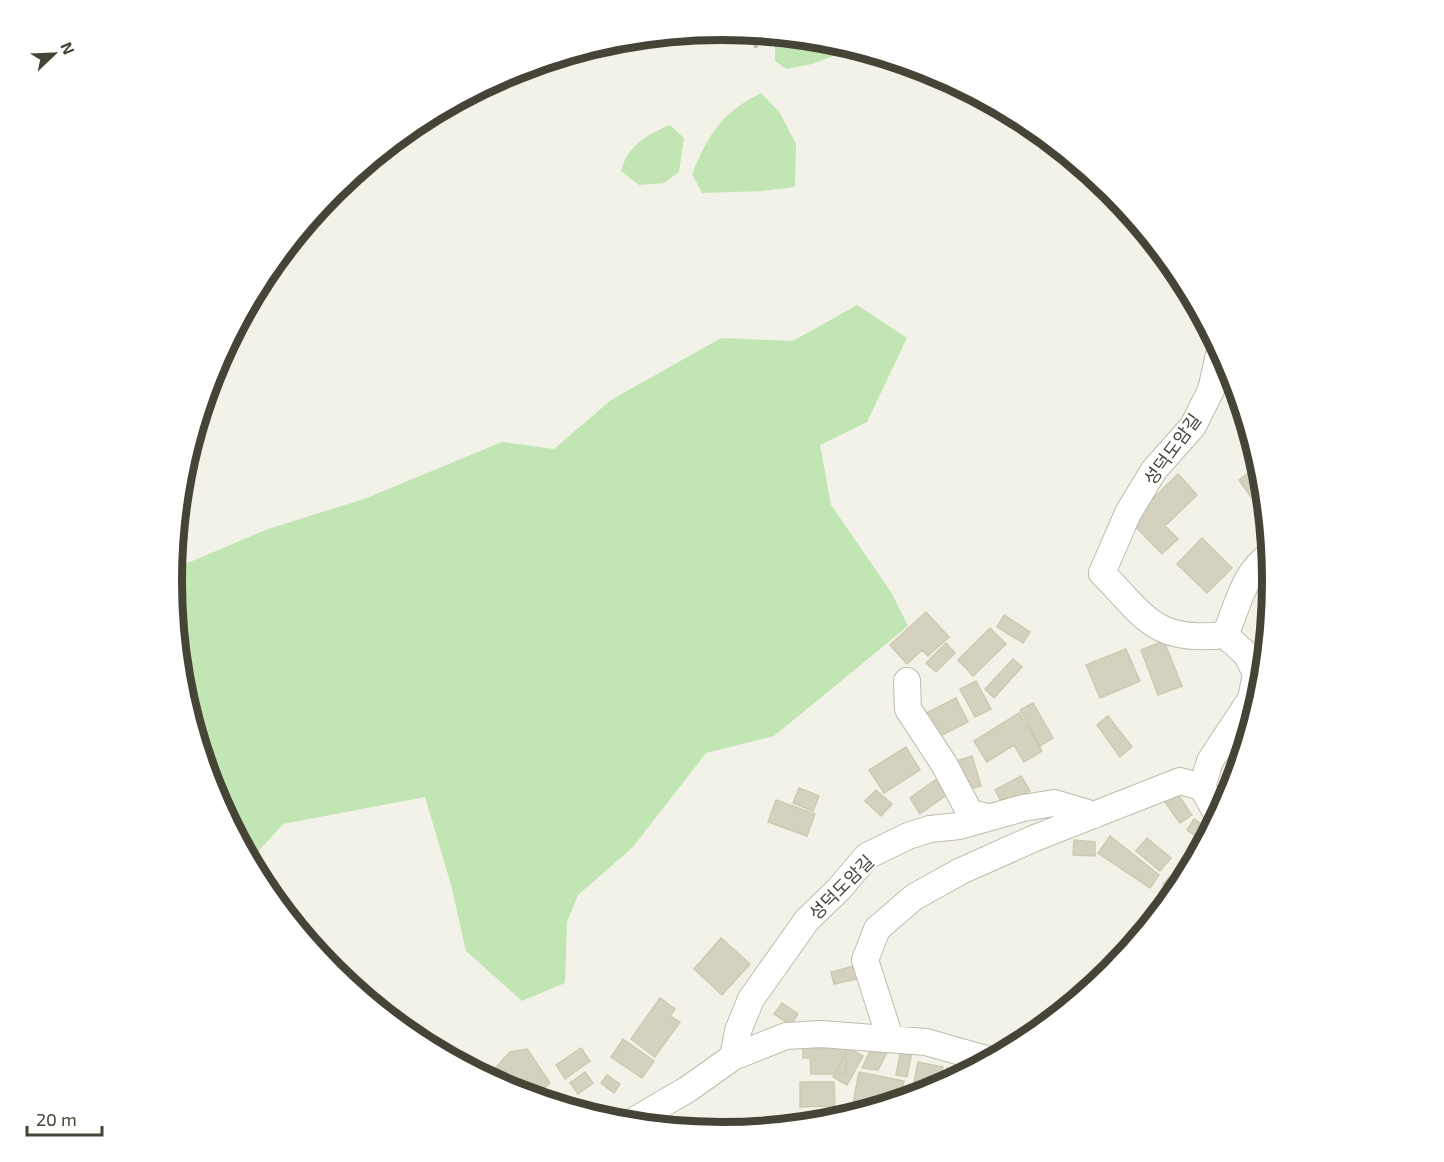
<svg xmlns="http://www.w3.org/2000/svg" width="1444" height="1162" viewBox="0 0 1444 1162" font-family="'Exo 2','Noto Sans KR',sans-serif">
	<style>
		.green { fill: #c1e5b3 }
		.building { fill: #d4d1be; stroke: #cecab1; stroke-width: 1.5 }
		.lines { fill: none; stroke-linecap: round; stroke-linejoin: round }
		.street-casing { stroke: #bebcab; stroke-width: 28 }
		.path { stroke: #bfbb9d; stroke-width: 4; stroke-dasharray: 3 3; stroke-linecap: butt }
		.street { stroke: #fff; stroke-width: 26 }
		.labels { text-anchor: middle; dominant-baseline: central; stroke-width: 4.5; stroke-linejoin: round; paint-order: stroke }
		.street-label { font-size: 18px; fill: #464437; stroke: #fff }
		.rim { fill: none; stroke: #464437; stroke-width: 8 }
	</style>
	<rect width="100%" height="100%" fill="#f3f2e8"/>
	<path class="green" d="M775,35L830,41L854,48L812,64L786,69L775,61Z
		M761,93L780,113L796,144L795,187L761,191L702,193L692,174C709,134 721,113 761,93Z
		M670,125L684,138L679,172L664,183L639,185L621,171C628,145 647,135 670,125Z
		M857,305L907,338L867,422L820,445L831,505L891,592L908,626L774,736L706,753L633,847L578,895L567,922L565,983L522,1001L466,951L451,885L425,797L283,824L253,857L251,863L213,792L182,688L171,581L172,567L190,562L268,529L364,499L502,442L554,449L611,400L721,338L793,341Z"/>
	<path class="building" d="M1260,465L1265,498L1256,504L1239,480Z
		M1178,474L1197,495L1165,526L1178,539L1162,554L1130,521Z
		M1202,538L1232,568L1207,593L1177,564Z
		M926,612L949,637L928,656L922,650L907,664L890,645Z
		M1004,615L1030,632L1023,643L997,627Z
		M990,628L1006,644L973,676L958,660Z
		M1164,641L1182,686L1158,695L1141,650Z
		M946,643L955,653L936,672L926,663Z
		M1126,649L1140,681L1100,698L1086,665Z
		M1013,659L1022,667L994,698L985,689Z
		M976,681L991,709L975,717L960,689Z
		M956,698L968,722L934,739L922,715Z
		M1033,703L1053,738L1040,746L1020,710Z
		M1019,713L1042,751L1024,762L1014,745L987,762L974,741Z
		M1108,716L1132,747L1120,757L1097,725Z
		M906,747L920,770L884,793L869,770Z
		M972,756L981,786L962,791L953,762Z
		M1021,776L1030,791L1003,805L995,790Z
		M938,778L949,793L920,814L910,798Z
		M799,788L819,796L813,811L793,803Z
		M876,790L892,804L881,816L865,801Z
		M1175,790L1192,815L1180,823L1162,798Z
		M776,800L815,814L807,836L768,822Z
		M1194,819L1209,829L1202,840L1187,830Z
		M1110,836L1159,875L1150,888L1098,853Z
		M1147,838L1171,858L1160,871L1136,851Z
		M1074,840L1095,842V856L1073,855Z
		M1191,855L1195,859L1174,895L1163,884Z
		M721,938L750,964L722,995L694,969Z
		M854,966L857,979L834,984L831,972Z
		M660,998L675,1009L670,1016L680,1022L655,1057L631,1039Z
		M782,1003L798,1014L791,1025L774,1014Z
		M623,1039L654,1061L642,1078L611,1057Z
		M874,1043H892L878,1070L862,1068Z
		M803,1044H846V1074H811L810,1058H803Z
		M581,1048L590,1061L565,1079L556,1065Z
		M848,1048L863,1056L847,1085L833,1077Z
		M527,1049L550,1083L533,1097L511,1090L487,1077L510,1052Z
		M901,1050L912,1052L907,1077L896,1075Z
		M918,1062L943,1067L939,1087L927,1092L913,1089Z
		M947,1068L964,1072V1073L944,1084Z
		M585,1072L593,1083L578,1094L570,1083Z
		M859,1072L904,1081L900,1100L873,1108L853,1104Z
		M607,1075L620,1084L614,1093L601,1083Z
		M800,1082H834L835,1106L800,1107Z"/>
	<g class="lines">
		<defs>
			<path id="street" d="M1220,350L1211,390L1193,426L1154,470L1128,513L1102,573C1146,618 1155,643 1225,635
				M1256,674L1247,655L1225,635C1238,606 1243,573 1270,555
				M907,681L908,709L944,764L970,813L988,817
				M1218,816L1202,787L1210,761L1251,699L1256,674H1264
				M890,1038L865,960L877,929L914,897L961,871L1035,838L1180,781L1202,787
				M733,1057L738,1031L751,999L807,920L839,889L867,856L908,836L930,829L959,826L1023,808L1054,803L1094,815
				M630,1123L688,1089L733,1057L786,1036L821,1034L926,1042L989,1060"/>
		</defs>
		<use href="#street" class="street-casing"/>
		<path class="path" d="M755,33L756,49"/>
		<use href="#street" class="street"/>
	</g>
	<g class="labels">
		<g class="street-label">
			<text transform="translate(1172 449) rotate(-54)">성덕도암길</text>
			<text transform="translate(841 887) rotate(-45)">성덕도암길</text>
		</g>
	</g>
	<path d="M0 0H1444V1162H0ZM722 40H722A540 540 0 0 1 1262 580V582A540 540 0 0 1 722 1122H722A540 540 0 0 1 182 582V580A540 540 0 0 1 722 40Z" fill="#fff" fill-rule="evenodd"/>
	<path class="rim" d="M722 40H722A540 540 0 0 1 1262 580V582A540 540 0 0 1 722 1122H722A540 540 0 0 1 182 582V580A540 540 0 0 1 722 40Z"/>
	<g transform="translate(54 54) rotate(67)" stroke="#ffffff" stroke-width="4.5" paint-order="stroke">
	<path d="M0-4.5L10 22L0 15L-10 22Z" fill="#464437"/>
	<text y="-9" font-size="16" font-weight="bold" text-anchor="middle" fill="#464437">N</text>
	</g>
	<path d="M27 1126v9h75v-9" fill="none" stroke="#464437" stroke-width="3"/>
	<text x="36" y="1126" font-size="18" fill="#464437" stroke="#ffffff" stroke-width="4.5" paint-order="stroke">20 m</text>
</svg>
